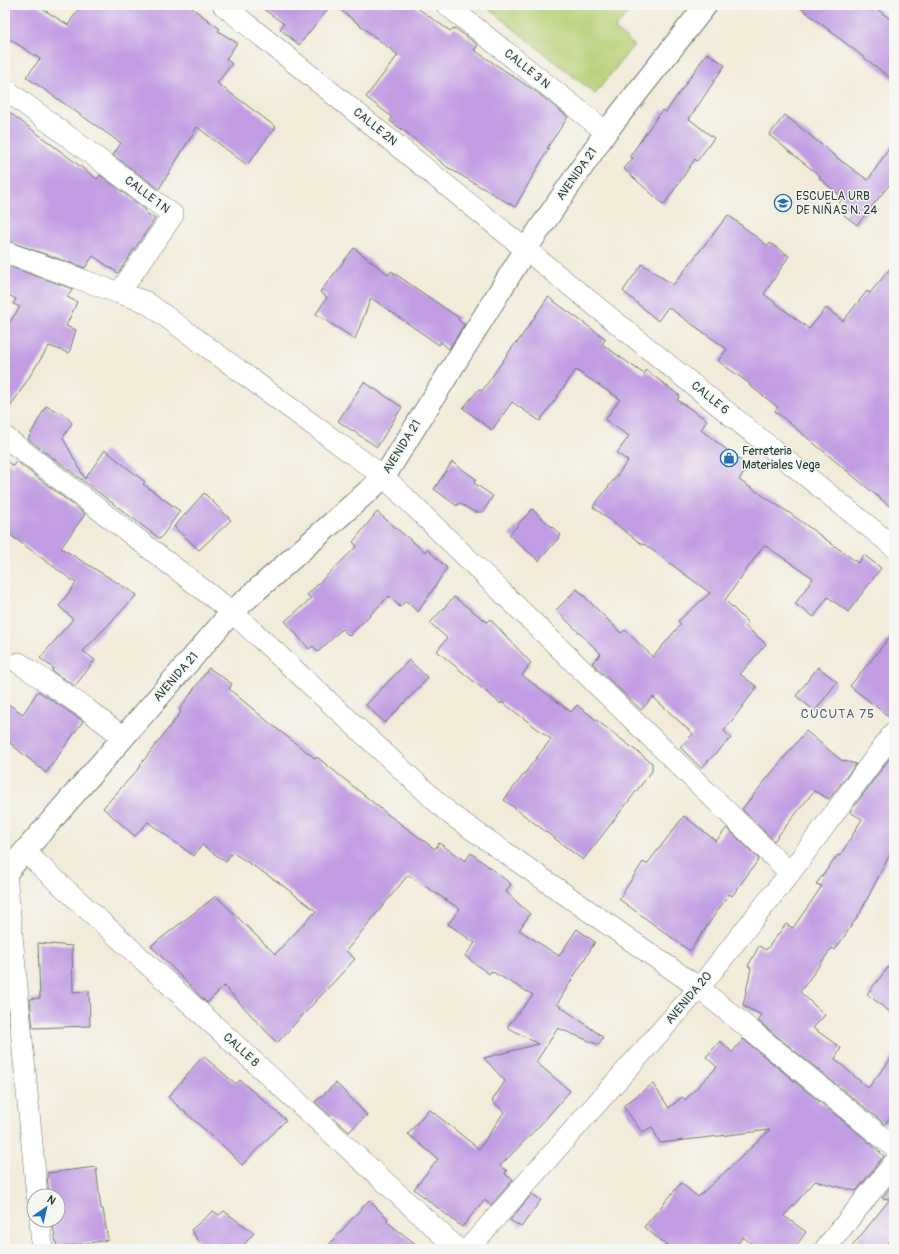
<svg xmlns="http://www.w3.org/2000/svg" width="899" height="1254" viewBox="0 0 899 1254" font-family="Pangolin,sans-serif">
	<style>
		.green { fill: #b7cf75; stroke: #6b8654 }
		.building { fill: #c19ce2 }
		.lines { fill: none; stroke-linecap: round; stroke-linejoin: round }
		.minor-casing { stroke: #697a6e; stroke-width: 22 }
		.secondary-casing { stroke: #697a6e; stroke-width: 24 }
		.minor { stroke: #fff; stroke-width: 21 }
		.secondary { stroke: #fff; stroke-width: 22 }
		.labels { text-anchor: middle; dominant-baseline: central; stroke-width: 3; stroke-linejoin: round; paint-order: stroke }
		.street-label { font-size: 12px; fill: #1f3d34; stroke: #f6f6f2 }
		.poi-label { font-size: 12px; fill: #1f3d34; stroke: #f6f6f2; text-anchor: start }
		.neighbourhood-label { font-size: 13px; letter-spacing: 1px; fill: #585e71; stroke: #f6f6f2 }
	</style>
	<rect width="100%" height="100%" fill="#f6f6f2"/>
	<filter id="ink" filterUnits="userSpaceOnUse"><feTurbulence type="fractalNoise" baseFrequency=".025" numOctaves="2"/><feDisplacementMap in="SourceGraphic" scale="8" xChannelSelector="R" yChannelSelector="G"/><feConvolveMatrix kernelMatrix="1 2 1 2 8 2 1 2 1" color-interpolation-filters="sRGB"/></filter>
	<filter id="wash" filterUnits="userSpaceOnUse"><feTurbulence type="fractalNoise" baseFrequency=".012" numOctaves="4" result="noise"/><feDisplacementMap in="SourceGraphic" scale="16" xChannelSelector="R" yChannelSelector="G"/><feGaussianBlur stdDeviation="0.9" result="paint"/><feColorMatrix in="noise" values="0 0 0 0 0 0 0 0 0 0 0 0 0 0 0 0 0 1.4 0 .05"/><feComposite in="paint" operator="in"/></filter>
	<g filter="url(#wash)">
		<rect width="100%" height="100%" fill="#f2ebd9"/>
		<path class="green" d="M484,5H634L615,29L634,45L595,94Z"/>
		<g id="blocks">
			<path class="building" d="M5,5H36L68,25L81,5H188L220,29L218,31L237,43L226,59L232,64L217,83L276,127L247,165L197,127L159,189L113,155L121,143L26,77L40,59L5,36Z
				M258,5H331L299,45L280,29L284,24Z
				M334,5H413L450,31L455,28L471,40L478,45L474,50L538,93L568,117L547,148H549L515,207L447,167L411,136L390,121L392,117L366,97L398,55Z
				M797,5H872L894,22V81Z
				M707,53L725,65L689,119L714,138L697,161L695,159L664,205L624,169L633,158L630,156L662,110L666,112Z
				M5,109L97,179L100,175L146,210L145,212L155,219L118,273L93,256L85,268L5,240Z
				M785,115L840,160L868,180L894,141V179L857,225L844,215L848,210L839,203L843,198L819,178L820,176L769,135Z
				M728,215L768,246L770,243L789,256L764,294L809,329L826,308L843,321L867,291L870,293L894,264V510L775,411L778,407L749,385L750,384L718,361L727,349L668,307L658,321L623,291L642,264L673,285Z
				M354,248L389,275L391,271L459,318L458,320L464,325L449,349L441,342L439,345L371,298L355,339L316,314L327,297L320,292Z
				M5,265L73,289L67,297L77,302L66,326L76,330L69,353L49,346L5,415V329L20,307L13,304L16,299L5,293Z
				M548,297L606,339L602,344L644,374L646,370L680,396L677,400L707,420L701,430L748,466L739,480L791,514L858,563L864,555L881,568L848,612L828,597L814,617L795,604L813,578L764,545L725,600L748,623L745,626L766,644L740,674L757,687L724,731L731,738L701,768L680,747L693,734L653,697L641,710L592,663L601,654L556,610L577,589L621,633L625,630L653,657L681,624L678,621L710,593L644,544L643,545L593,507L628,461L617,453L629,436L605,420L620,399L576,370L540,421L512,402L492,430L463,408L479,389L482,391L516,342L517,343Z
				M364,382L402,407L377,447L338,421Z
				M46,406L65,415L72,423L63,438L85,479L105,450L145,482L143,484L180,511L160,539L28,439Z
				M5,460L13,466L16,461L85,514L61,548L137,595L83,651L95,660L75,686L52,671L53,668L40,658L73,619L59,606L76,583L5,531Z
				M452,462L476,479L474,483L493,496L483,512H474L459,503L457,506L434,489Z
				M204,493L231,520L199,550L174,527Z
				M532,509L561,535L539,561L509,535Z
				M377,512L425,552L427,549L447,568L418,612L406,601L400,607L389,596L349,636L342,629L318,652L313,646L309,649L285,621L311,599L307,595L357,546L353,542Z
				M454,597L487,622L490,619L531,663L522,675L571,712L577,705L652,763V771L583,860L504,800L551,739L502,702L501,704L437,651L447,638L430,623Z
				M894,632V720H893L850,686Z
				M409,660L428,678L385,723L366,705Z
				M818,667L837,682L815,711L796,696Z
				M209,668L232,684L229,689L272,725L316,759L317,757L386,813L435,849L439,843L465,861L471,853L511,884L506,892L530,914L519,930L559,956L577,929L595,942L557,1004L603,1037L599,1045L558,1028L536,1062L570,1091L541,1124L500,1166L507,1171L505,1174L513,1180L491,1205L484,1200L462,1227L414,1189L438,1159L408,1134L429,1109L479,1149L504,1112L492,1101L505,1081L484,1058L538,1044L507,1027L533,995L491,971L489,974L465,956L475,943L448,924L460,909L408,875L346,951L355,959L277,1043L224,986L207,1003L151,946L216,896L275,954L316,911L278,882L232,852L226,862L202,845L194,856L148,822L135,836L103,808L141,766L140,765L181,712L179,710Z
				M38,691L83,721L46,773L5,739V702L23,714Z
				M806,731L841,760L856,764L829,799L814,791L774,841L742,809Z
				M894,752V846L860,913L835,950L832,948L800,992L825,1015L813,1028L841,1048L835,1059L868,1088L894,1055V1112L885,1124L758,1021L762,1015L743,1006L751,968L748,966L759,946L766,950L786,924L793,928L822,886L816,884L838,855L840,856L862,819L850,812Z
				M684,816L716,841L727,828L759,859L732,896L729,894L690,951L619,899L643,862L647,864Z
				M38,943L72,946L73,992L89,991L90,1026L33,1028L30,999L40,998Z
				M894,960V1015L867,994Z
				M5,999H6L9,1030H5Z
				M743,1039L870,1143L884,1156L856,1191L815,1181L784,1216L806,1232L794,1249H758L743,1237L733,1249H671L644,1227L681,1183L698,1197L770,1130L660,1143L652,1127L642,1132L623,1106L653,1084L669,1108L682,1097L685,1100L717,1067L706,1057L720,1041L733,1053L734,1050Z
				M203,1056L236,1084L240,1080L286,1120L242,1165L222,1145L168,1097Z
				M336,1083L367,1115L349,1132L315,1102Z
				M96,1167L101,1209H103L108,1240L57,1248L52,1220H58V1196H49L47,1173Z
				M894,1182V1236L883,1249H850L890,1199L882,1198Z
				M532,1194L541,1200L521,1227L510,1220Z
				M369,1200L388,1219L386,1221L422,1249H325Z
				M213,1211L219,1215L224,1211L254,1233L240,1249H204L191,1230Z"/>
		</g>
	</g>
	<g filter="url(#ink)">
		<use href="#blocks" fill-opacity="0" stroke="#697a6e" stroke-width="1"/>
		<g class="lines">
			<defs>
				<path id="minor" d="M223,5L894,547
					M447,5L606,132
					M5,89L173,215L119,293
					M5,252L119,293L146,302L384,477L790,873
					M5,437L232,612L450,814L699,988L894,1147
					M19,663L84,707L123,737
					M24,851L458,1249
					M6,873L37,1196
					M40,1220L42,1249
					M468,1249L699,988L790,873L894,732
					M825,1249L894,1163"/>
				<path id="secondary" d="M5,874L232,612L384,477L526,249L606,132L706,5"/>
			</defs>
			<use href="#minor" class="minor-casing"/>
			<use href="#secondary" class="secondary-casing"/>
			<use href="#minor" class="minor"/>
			<use href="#secondary" class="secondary"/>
		</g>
	</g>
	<defs>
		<symbol id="school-ring" viewBox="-11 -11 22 22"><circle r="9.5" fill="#f6f6f2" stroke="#1f6fb2" stroke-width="1.5"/><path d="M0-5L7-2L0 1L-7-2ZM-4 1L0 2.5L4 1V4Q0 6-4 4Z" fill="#1f6fb2"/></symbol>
		<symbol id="shop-ring" viewBox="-11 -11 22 22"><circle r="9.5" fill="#f6f6f2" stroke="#1f6fb2" stroke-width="1.5"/><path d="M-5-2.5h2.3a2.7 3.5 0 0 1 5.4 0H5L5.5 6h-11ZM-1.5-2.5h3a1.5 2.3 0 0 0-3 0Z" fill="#1f6fb2"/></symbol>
	</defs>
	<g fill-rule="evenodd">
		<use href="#school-ring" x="773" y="193" width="20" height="20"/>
		<use href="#shop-ring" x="719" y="448" width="20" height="20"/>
	</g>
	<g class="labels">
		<g class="street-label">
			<text transform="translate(527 69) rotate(39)">CALLE 3 N</text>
			<text transform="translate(375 127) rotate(39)">CALLE 2N</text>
			<text transform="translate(577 174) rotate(-55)">AVENIDA 21</text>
			<text transform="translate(147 195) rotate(37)">CALLE 1 N</text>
			<text transform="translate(710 398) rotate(39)">CALLE 6</text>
			<text transform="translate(402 447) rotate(-58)">AVENIDA 21</text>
			<text transform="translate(176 677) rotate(-49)">AVENIDA 21</text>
			<text transform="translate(689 998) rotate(-50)">AVENIDA 20</text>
			<text transform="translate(241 1050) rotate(42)">CALLE 8</text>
		</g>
		<g class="poi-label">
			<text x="796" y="196">ESCUELA URB<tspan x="796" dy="14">DE NIÑAS N. 24</tspan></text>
			<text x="742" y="451">Ferreteria<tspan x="742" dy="14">Materiales Vega</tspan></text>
		</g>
		<g class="neighbourhood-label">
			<text x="838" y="714">CUCUTA 75</text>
		</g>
	</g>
	<rect width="899" height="1254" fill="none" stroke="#f6f6f2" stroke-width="20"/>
	<g transform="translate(46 1208) rotate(34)"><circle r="19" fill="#f6f6f2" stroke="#a0aca6"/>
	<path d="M0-3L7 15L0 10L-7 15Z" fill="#1f6fb2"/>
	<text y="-6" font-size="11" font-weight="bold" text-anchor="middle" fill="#1f3d34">N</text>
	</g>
</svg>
